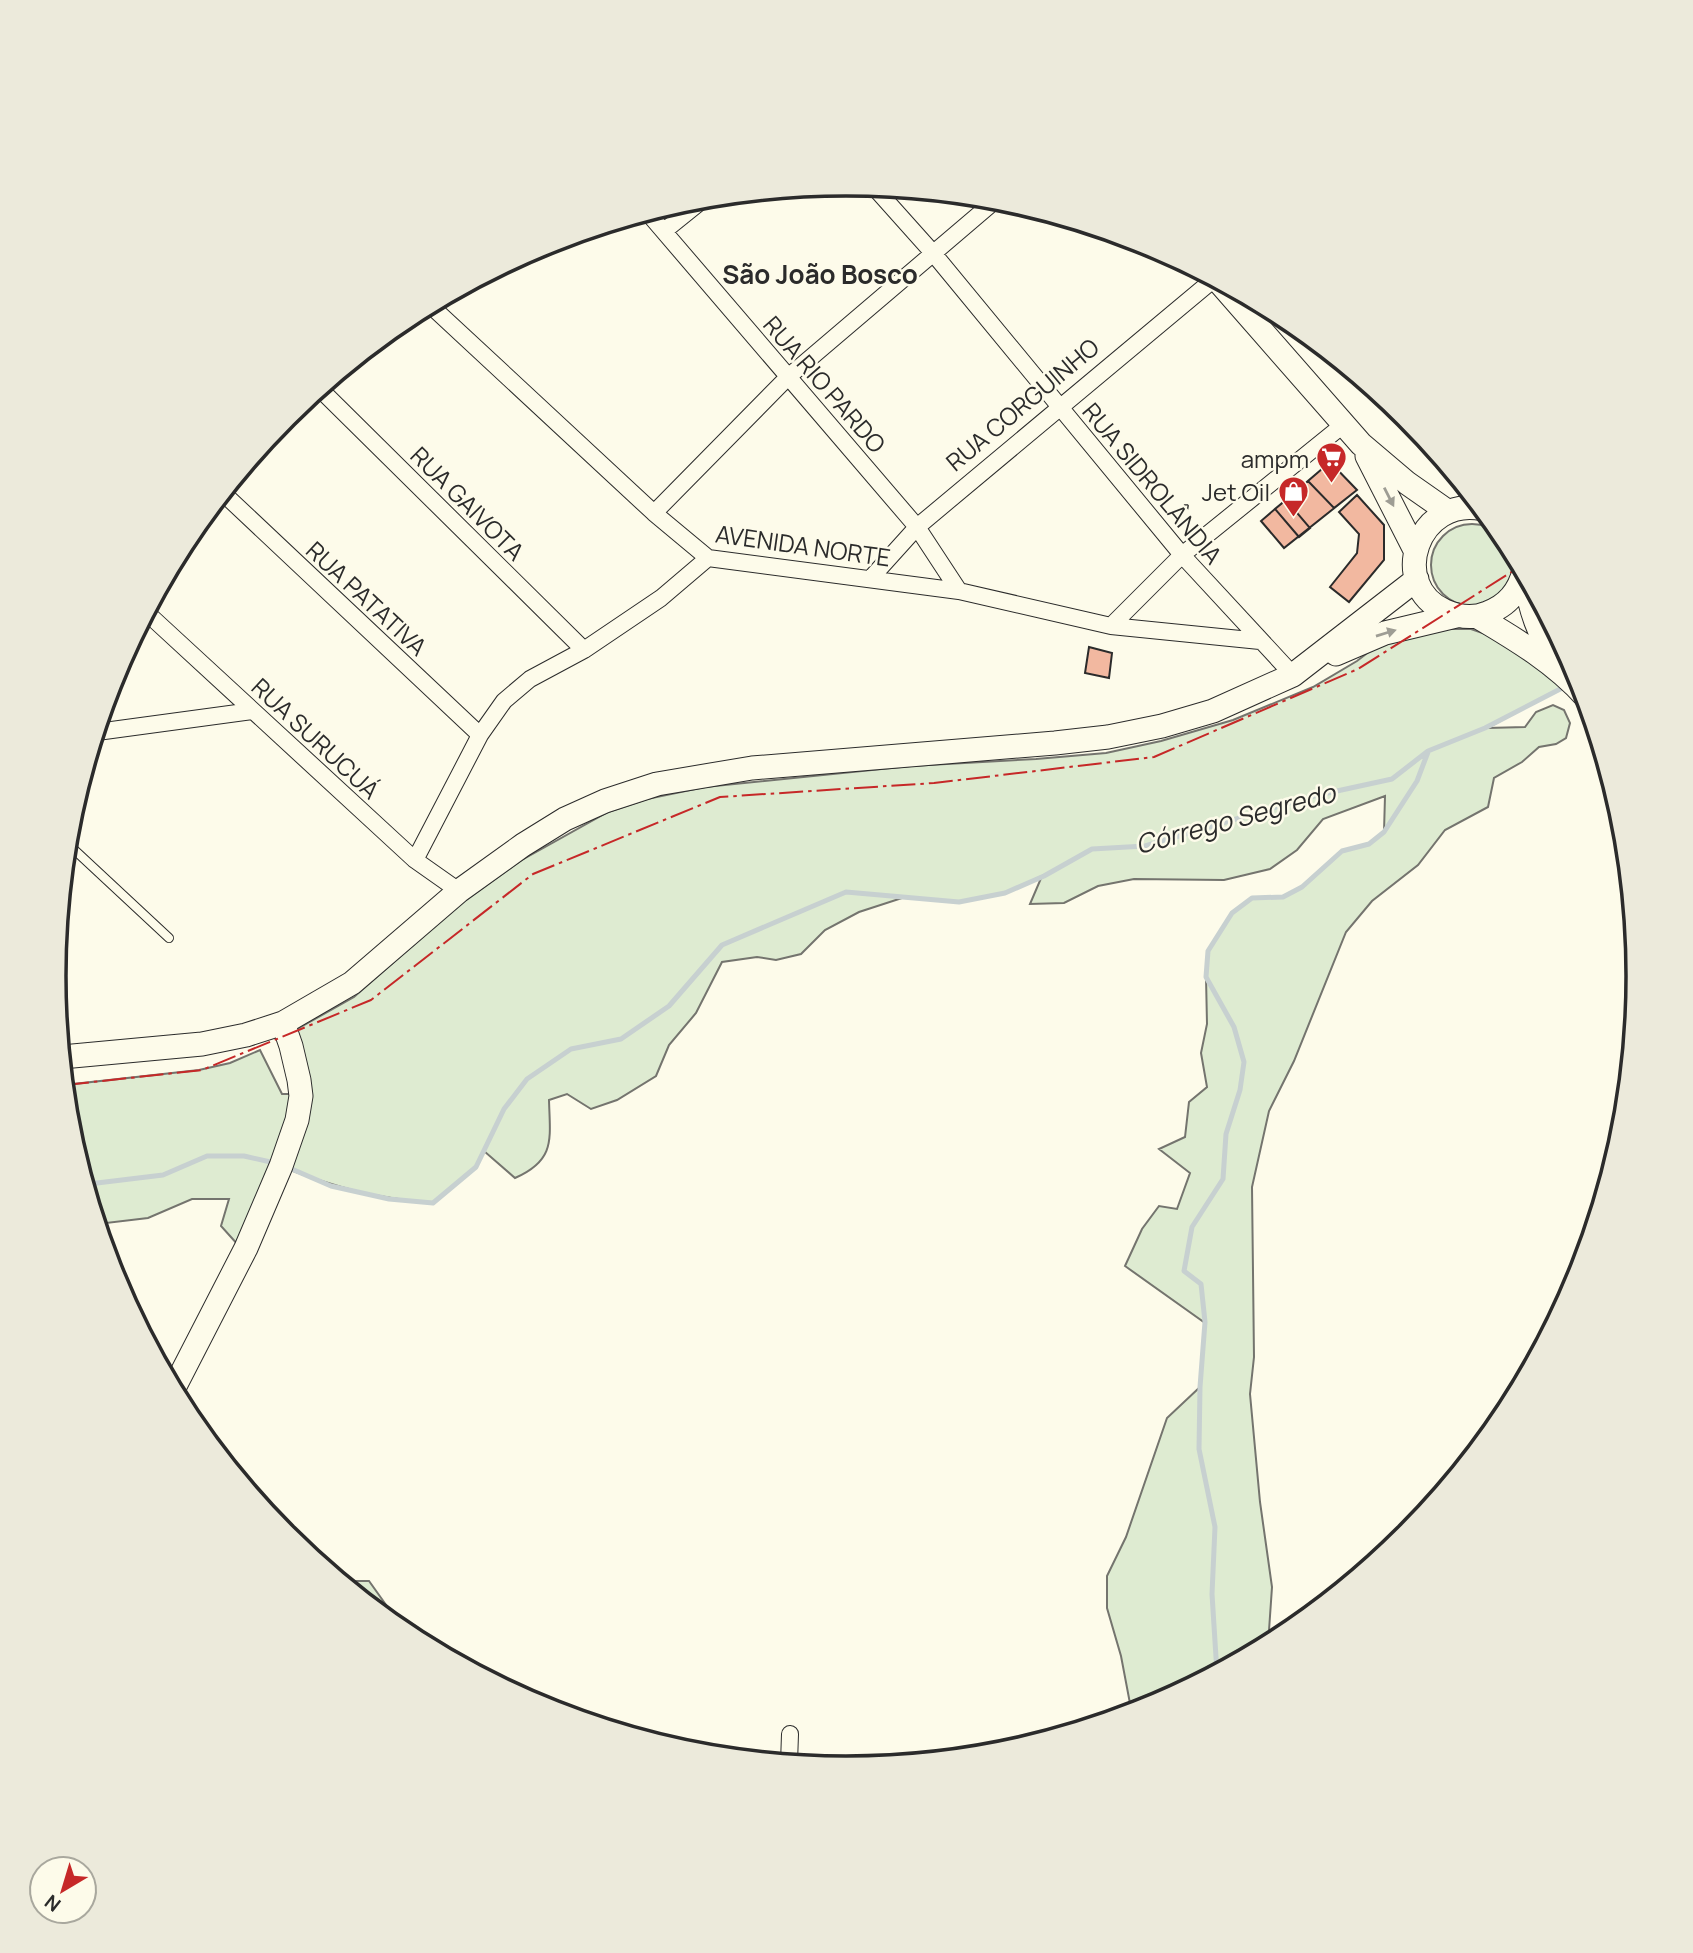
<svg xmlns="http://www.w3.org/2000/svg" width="1693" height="1953" viewBox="0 0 1693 1953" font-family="Manrope,sans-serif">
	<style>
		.green { fill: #deebd1; stroke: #74746e; stroke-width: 2 }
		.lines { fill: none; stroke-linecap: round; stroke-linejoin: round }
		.stream { stroke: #c7d0d0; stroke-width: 5 }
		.building { fill: #f2b8a0; stroke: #2b2b2b; stroke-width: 2 }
		.lane-casing { stroke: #2b2b2b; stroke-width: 10 }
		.street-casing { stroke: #2b2b2b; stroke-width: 18 }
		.secondary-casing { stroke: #2b2b2b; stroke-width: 25 }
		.lane { stroke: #fdfbea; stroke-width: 8 }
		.street { stroke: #fdfbea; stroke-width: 16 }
		.secondary { stroke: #fdfbea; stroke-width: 23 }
		.power { stroke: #c62828; stroke-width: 2; stroke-dasharray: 24 5 3.5 5; stroke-linecap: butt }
		.oneway { fill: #9e9d94 }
		.labels { text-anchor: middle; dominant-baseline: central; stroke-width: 5; stroke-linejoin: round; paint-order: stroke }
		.street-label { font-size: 24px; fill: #2b2b2b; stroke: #fdfbea }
		.poi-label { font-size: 24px; fill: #2b2b2b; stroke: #fdfbea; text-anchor: end }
		.neighbourhood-label { font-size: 26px; font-weight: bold; fill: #2b2b2b; stroke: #fdfbea }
		.water-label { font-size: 26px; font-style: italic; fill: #2b2b2b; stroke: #fdfbea }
		.rim { fill: none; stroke: #2b2b2b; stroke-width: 3.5 }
	</style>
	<rect width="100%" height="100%" fill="#fdfbea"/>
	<path class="green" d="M1431 565a41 41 0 1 1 82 0a41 41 0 1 1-82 0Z
		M1447,629H1471L1494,637L1569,684L1487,728L1525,727L1536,712L1553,705L1564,710L1570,723L1566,738L1556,744L1539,747L1522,762L1494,778L1488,807L1445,830L1418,865L1372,901L1346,932L1294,1061L1269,1111L1252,1187L1254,1357L1250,1394L1260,1502L1272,1587L1268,1645L1149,1709L1132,1714L1121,1656L1107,1608V1576L1126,1537L1167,1418L1200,1387L1205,1323L1125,1266L1142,1229L1159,1206L1177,1209L1190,1173L1159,1149L1185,1137L1189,1102L1207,1087L1201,1053L1207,1024L1206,977L1208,951L1232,913L1252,898L1283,897L1302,887L1342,851L1369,844L1384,832L1385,796L1323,819L1297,850L1270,869L1224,880L1134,879L1098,886L1064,903L1030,904L1042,876L1005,893L959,902L905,897L859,912L825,930L801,954L776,960L757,957L722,962L696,1013L669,1045L656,1076L617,1100L591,1109L567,1094L549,1100C550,1139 556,1160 515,1178L484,1151L476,1167L433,1203C376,1198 337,1188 285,1168L239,1246L221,1226L229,1199H192L148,1218L98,1224L69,1131L65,1085L199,1070L230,1063L260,1050L282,1094H302L290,1033L354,997L460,904L520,861L608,812L647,799L705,787L911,766L1036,759L1106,753L1161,741L1233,720L1313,687L1357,661L1383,641Z
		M340,1581H369L394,1616L391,1623Z"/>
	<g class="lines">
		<path class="stream" d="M287,1167L331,1186L389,1199L433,1203L476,1167L504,1109L527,1079L571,1049L621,1039L669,1006L722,945L846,892L959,902L1005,893L1044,876L1092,849L1145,846L1314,796L1392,779L1428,751L1485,728L1566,686
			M85,1182L97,1183L163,1175L207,1156H244L275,1163
			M1217,1673L1212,1594L1215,1527L1199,1449L1200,1387L1205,1322L1201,1284L1184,1271L1192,1227L1223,1179L1226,1134L1240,1090L1244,1062L1234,1027L1206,977L1208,951L1232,913L1252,898L1283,897L1302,887L1342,851L1369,844L1384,832L1417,781L1428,752"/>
	</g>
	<path class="building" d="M1330,462L1357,490L1284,548L1261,521Z
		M1330,462L1357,490L1334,508L1308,481Z
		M1357,495L1384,525V560L1349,602L1330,587L1357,553L1359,534L1339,512Z
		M1286,500L1310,528L1299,537L1275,509Z
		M1089,647L1112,653L1109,678L1085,673Z"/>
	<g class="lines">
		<defs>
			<path id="lane" d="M67,843L169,938"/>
			<path id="street" d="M874,187L933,253L1182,555L1293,675
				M648,213L917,527L959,591
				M664,231L705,198
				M430,305L654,513L708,558L959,591L1111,626L1260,641
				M320,389L584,650
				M223,493L480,735
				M654,513L788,377L997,199
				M871,578L917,527L1214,279
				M147,613L415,860L459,891
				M1111,626L1182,555L1343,425
				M97,732L252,711
				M415,860L480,735L504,701L530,679L584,650L661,598L708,558
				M789,1763L790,1734"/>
			<path id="secondary" d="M1219,282L1361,444L1407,483L1447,511
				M1367,456L1415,550
				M1483,509C1418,495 1387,585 1445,611C1459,617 1473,619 1487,613C1507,606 1519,592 1524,571
				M1524,574C1530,610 1538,634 1558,665
				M1478,617C1517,640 1555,663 1586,697
				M1336,654L1385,633L1456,616
				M62,1057L202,1044L246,1035L283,1023L352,983L459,891L523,845L565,819L605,801L657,784L752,768L1055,743L1108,737L1162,726L1213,711L1293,675L1417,579
				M173,1390L246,1248L281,1166L297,1120L301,1096L299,1080L291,1046L283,1023"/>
		</defs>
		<use href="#lane" class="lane-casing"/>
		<use href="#street" class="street-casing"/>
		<use href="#secondary" class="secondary-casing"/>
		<use href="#lane" class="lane"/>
		<use href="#street" class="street"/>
		<use href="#secondary" class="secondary"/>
		<path class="power" d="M65,1085L202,1070L371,1000L533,874L720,797L934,783L1154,757L1358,669L1521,566"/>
	</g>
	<defs><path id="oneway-solid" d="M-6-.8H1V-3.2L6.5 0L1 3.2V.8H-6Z" transform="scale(1.75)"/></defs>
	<g class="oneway">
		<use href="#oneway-solid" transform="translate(1389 497) rotate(63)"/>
		<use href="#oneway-solid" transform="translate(1386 633) rotate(-17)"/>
	</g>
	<defs>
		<symbol id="supermarket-pin" viewBox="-11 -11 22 30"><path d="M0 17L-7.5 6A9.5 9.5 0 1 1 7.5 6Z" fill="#c62828" stroke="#fdfbea"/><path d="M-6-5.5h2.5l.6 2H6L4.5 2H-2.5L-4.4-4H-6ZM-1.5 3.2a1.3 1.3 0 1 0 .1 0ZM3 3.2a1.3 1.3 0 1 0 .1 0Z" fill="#fff"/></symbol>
		<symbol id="shop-pin" viewBox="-11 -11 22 30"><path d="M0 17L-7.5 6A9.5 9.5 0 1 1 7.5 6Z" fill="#c62828" stroke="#fdfbea"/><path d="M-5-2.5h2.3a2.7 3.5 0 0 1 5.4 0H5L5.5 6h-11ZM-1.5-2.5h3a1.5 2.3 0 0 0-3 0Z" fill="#fff"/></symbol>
	</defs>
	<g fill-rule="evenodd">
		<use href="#supermarket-pin" x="1314" y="440" width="35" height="47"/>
		<use href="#shop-pin" x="1276" y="474" width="35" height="47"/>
	</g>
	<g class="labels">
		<g class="street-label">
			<text transform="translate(825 384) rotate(49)">RUA RIO PARDO</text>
			<text transform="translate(1022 404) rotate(-40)">RUA CORGUINHO</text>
			<text transform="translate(1153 483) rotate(50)">RUA SIDROLÂNDIA</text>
			<text transform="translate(468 503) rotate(45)">RUA GAIVOTA</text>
			<text transform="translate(803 545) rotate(8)">AVENIDA NORTE</text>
			<text transform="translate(367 598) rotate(43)">RUA PATATIVA</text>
			<text transform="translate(316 738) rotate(43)">RUA SURUCUÁ</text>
		</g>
		<g class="poi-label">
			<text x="1309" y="458">ampm</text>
			<text x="1270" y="491">Jet Oil</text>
		</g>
		<g class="neighbourhood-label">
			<text x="820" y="274">São João Bosco</text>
		</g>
		<g class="water-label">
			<text transform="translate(1235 818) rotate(-15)">Córrego Segredo</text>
		</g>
	</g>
	<path d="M0 0H1693V1953H0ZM66 976a780 780 0 1 1 1560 0a780 780 0 1 1-1560 0Z" fill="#eceadb" fill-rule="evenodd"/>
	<path class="rim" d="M66 976a780 780 0 1 1 1560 0a780 780 0 1 1-1560 0Z"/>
	<g transform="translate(63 1890) rotate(218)"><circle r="33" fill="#fdfbea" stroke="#a9a89e" stroke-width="2"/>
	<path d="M0-5L12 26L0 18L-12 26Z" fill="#c62828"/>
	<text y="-10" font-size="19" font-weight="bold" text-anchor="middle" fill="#2b2b2b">N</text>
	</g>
</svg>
